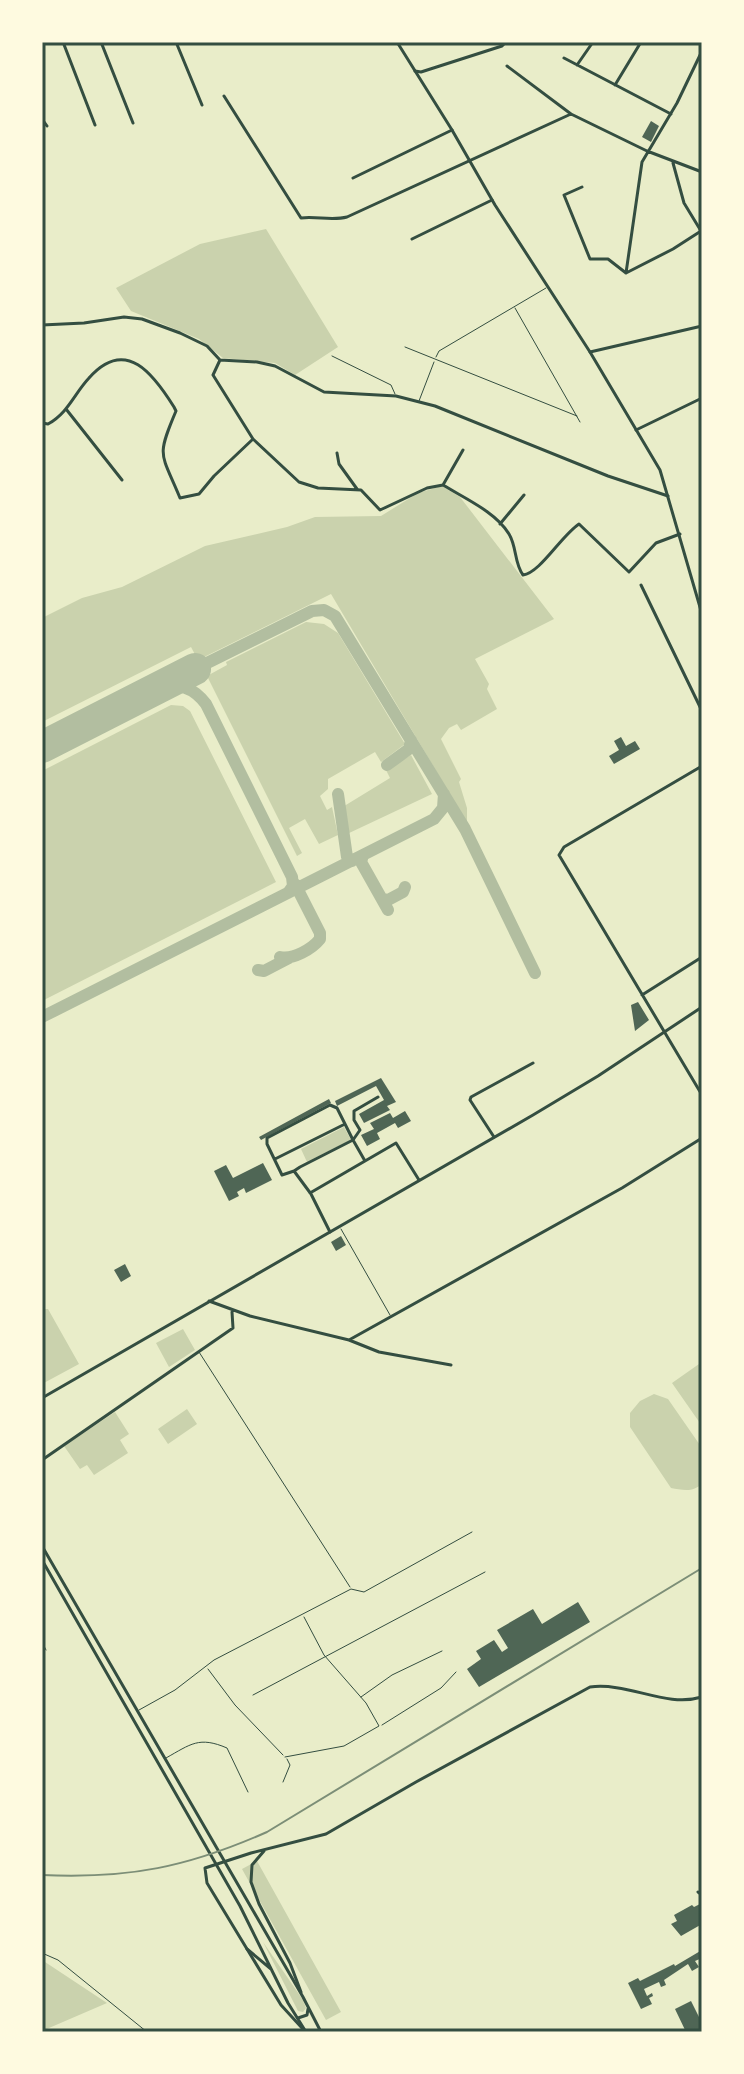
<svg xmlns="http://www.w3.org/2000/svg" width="744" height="2074" viewBox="0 0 744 2074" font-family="'Golos Text',sans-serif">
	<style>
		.green { fill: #cad2ad }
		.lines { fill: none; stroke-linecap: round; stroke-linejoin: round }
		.taxiway { stroke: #b2bea0; stroke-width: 12 }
		.runway { stroke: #b2bea0; stroke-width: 32 }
		.building { fill: #4f6655 }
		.path { stroke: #344e41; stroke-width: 1 }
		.service { stroke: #344e41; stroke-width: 1 }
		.minor { stroke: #344e41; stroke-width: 3 }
		.tertiary { stroke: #344e41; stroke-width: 3 }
		.rail { stroke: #7c8e77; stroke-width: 2 }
		.neatline { fill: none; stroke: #344e41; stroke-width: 3 }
	</style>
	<rect width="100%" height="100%" fill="#e9edc9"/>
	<path class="green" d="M266,229L338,347L295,375L275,363L223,358L199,339L131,311L116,288L200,244Z
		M442,486L460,497L554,619L475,659L489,684L487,689L497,709L461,730L457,724L449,728L441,739L461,779L459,782L467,808V823L331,594L198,660L191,647L42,722V618L82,598L122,587L205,546L287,527L315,517L381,516L418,493Z
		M306,622L324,624L338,633L405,744L381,762L375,752L328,779V789L320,796L327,810L332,807L338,835L319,844L305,819L289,828L302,853L297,856L207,676L227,665L226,662Z
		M171,705L183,706L190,711L276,882L42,1001V771Z
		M411,755L432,794L347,834L341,808L390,778L386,770Z
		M344,1127L351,1140L307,1162L301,1149Z
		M42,1309H48L79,1364L42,1384Z
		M183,1329L195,1350L169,1367L156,1343Z
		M699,1364L702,1369V1426L672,1383Z
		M654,1394L668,1399L702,1448V1483C694,1493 682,1490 671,1488L630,1427V1413L640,1401Z
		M187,1409L197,1424L168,1444L158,1429Z
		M115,1412L129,1434L120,1440L128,1453L94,1475L87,1465L80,1469L64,1446Z
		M257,1861L341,2012L326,2020L242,1869Z
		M263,1942L303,2000L306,2008L303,2012L298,2011Z
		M42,1960L107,2003L42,2031Z"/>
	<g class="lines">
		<path class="taxiway" d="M195,669L312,611L324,610L335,616L465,829L535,973
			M159,688C179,683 193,687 206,704L292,877L293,886L288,893
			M387,765L409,749L411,740
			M338,794L347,857L352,861
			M363,855L361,862L388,910
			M382,899L388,900L403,892L405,887
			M280,957C293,960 312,949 320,939V933L295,884
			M258,970L264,971L289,958
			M42,1017L434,819L443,808L444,794"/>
		<path class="runway" d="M42,747L195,669"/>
	</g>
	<path class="building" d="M651,121L659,126L651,142L642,137Z
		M621,737L626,746L635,741L640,749L614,764L609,756L619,750L614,741Z
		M638,1002L649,1020L635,1031L631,1005Z
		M381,1078L396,1102L387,1106L390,1110L364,1123L359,1114L384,1100L376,1086L337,1106L335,1101Z
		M329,1099L331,1103L261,1140L259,1137Z
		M405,1111L411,1121L398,1128L395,1123L377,1133L380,1139L367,1146L361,1135L374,1129L370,1123L390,1113L393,1118Z
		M263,1163L272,1180L246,1193L244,1188L237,1192L239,1196L229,1201L214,1171L226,1165L233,1178Z
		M341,1236L346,1245L336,1251L331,1242Z
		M125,1264L131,1276L121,1282L114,1270Z
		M578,1602L590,1622L479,1687L467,1669L481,1659L476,1651L494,1640L502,1652L508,1648L497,1630L533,1609L542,1624Z
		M702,1903V1924L681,1936L671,1924L677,1921L674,1915L692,1905L694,1907Z
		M702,1950V1958L695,1961L699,1967L692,1971L688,1964L664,1980L666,1985L661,1987L659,1982L644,1989L647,1996L652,1993L653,1996L649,1998L652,2004L641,2009L628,1983L638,1978L640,1981L674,1964L675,1966Z
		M691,2001L702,2023V2032H686L675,2009Z"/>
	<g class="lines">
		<path class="path" d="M701,1791H702"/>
		<path class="service" d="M515,308L580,422
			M405,347L577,416
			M332,356L391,385L395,394
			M436,357L439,351L546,288
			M419,401L434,362
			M341,1229L390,1315
			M199,1352L350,1587
			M42,1642L46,1650
			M208,1669L235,1705L283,1755
			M253,1695L485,1572
			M361,1697L392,1675L442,1651
			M139,1710L175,1690L214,1660L351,1589L364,1592L472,1532
			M382,1725L441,1688L456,1672
			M285,1757L344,1746L379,1726L366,1703L324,1655L304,1617
			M166,1758C191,1744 199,1736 227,1748L248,1792
			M283,1782L290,1765L287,1759
			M42,1953L58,1960L147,2032"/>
		<path class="minor" d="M63,42L95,125
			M101,42L133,123
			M176,42L202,105
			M564,58L671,114
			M577,65L593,42
			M507,66L571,114
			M415,71L421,72L502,46L506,42
			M615,85L641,42
			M224,96L301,218C316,216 332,221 347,217L571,114L647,151L702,172
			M42,119L47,126
			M353,178L452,130
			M582,187L564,195L590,259H608L626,273
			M412,239L492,200
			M626,273L642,162L677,103L702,51
			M626,273L673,249L701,231L684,203L673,163
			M42,325L84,323L124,317L142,319L180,333L207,346L220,360L257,362L275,366L324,392L396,396L435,406L608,476L668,496
			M590,352L702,326
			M220,360L213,375L253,439L299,482L318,488L361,490L380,510L427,488L443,485C464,498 496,512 509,534C517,547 514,563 523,575C540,573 561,536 579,524L629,572L656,543L680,534
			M66,409L122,480
			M42,423L48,424C68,413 74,394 89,378C126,336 154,375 174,407L176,411C156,458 161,452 180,498L199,494L214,476L253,439
			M636,430L702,398
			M337,453L339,464L357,489
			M443,485L463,450
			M500,524L524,495
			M641,585L702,711
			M702,766L564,847L559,855L702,1095
			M642,995L702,957
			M494,1137L470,1100L471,1097L533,1063
			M275,1159L345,1124L353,1140L360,1130L354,1120V1111L378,1097
			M294,1171L282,1175L267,1144V1138L330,1105L337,1108L345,1124
			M310,1193L365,1161
			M330,1232L311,1194L294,1171L300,1167L353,1140L365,1161L396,1143L419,1180
			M209,1301L250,1316L349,1340L622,1188L702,1138
			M349,1340L379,1352L451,1365
			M42,1460L233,1328L232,1312
			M264,1851L252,1865L251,1882L259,1904L290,1963L301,1992
			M698,1892L702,1895
			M302,2028L281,2005L207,1883L205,1868L251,1853L326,1834L416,1782L590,1687C629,1682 665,1708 702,1697"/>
		<path class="tertiary" d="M397,42L452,130L495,205L590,352L660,470L702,614
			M42,1398L533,1115L598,1076L702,1007
			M42,1546L303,1997L321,2032
			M42,1560L240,1906L288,2003L306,2032
			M247,1949L271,1969
			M298,2018L307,2015L308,2009"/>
		<path class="rail" d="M42,1875C129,1879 188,1867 267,1832L702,1568"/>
	</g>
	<rect width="744" height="2074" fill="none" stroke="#fefae0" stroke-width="88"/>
	<rect x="44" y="44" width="656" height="1986" class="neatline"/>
</svg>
